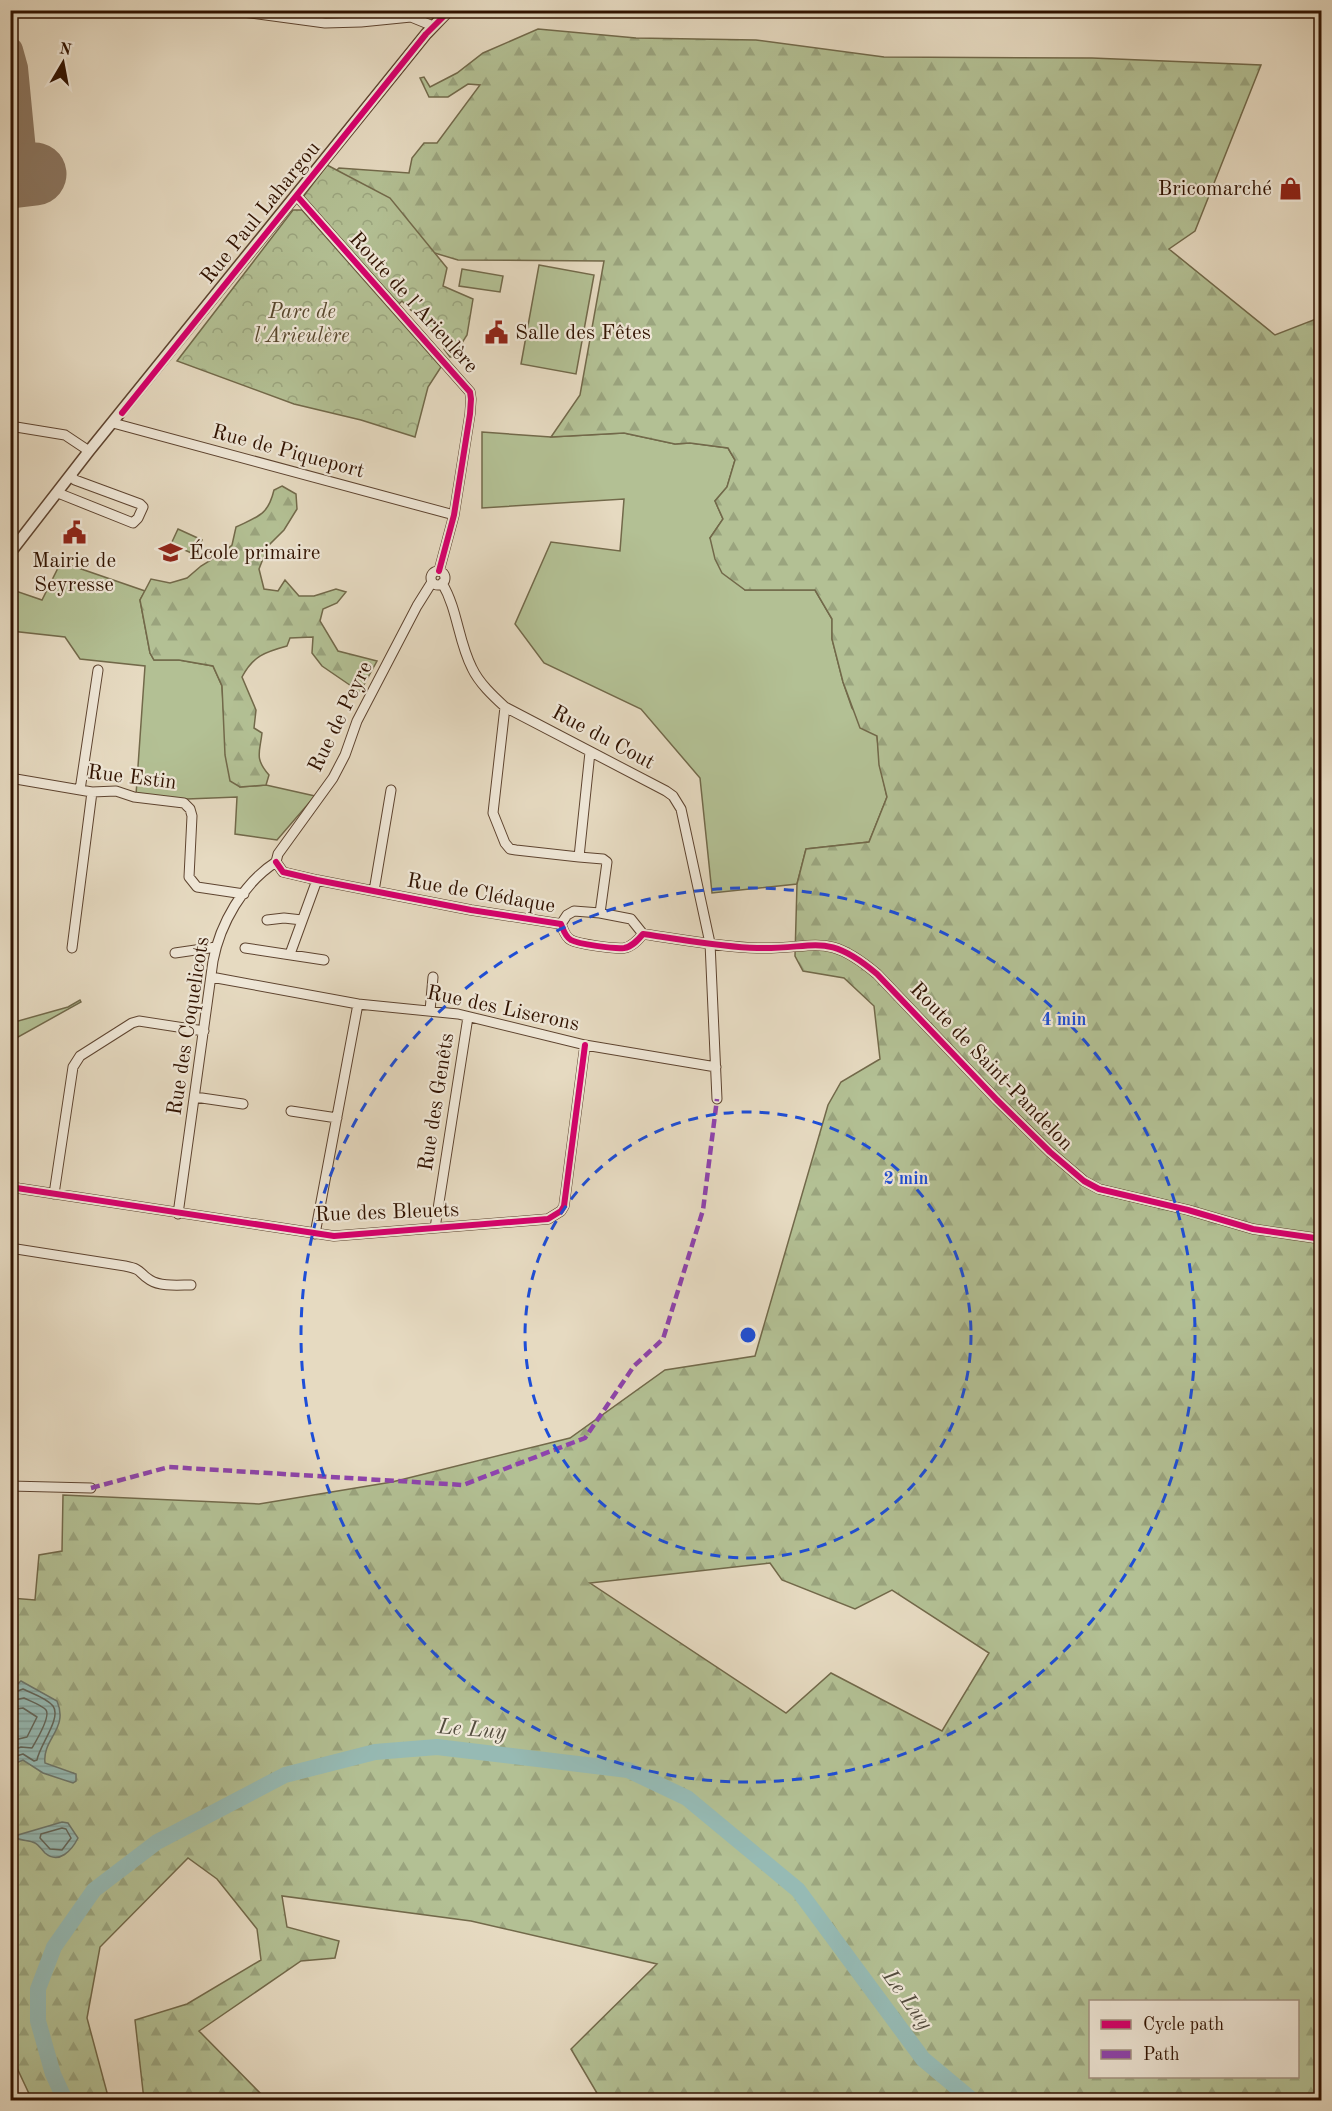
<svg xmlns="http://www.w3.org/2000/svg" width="1332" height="2111" viewBox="0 0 1332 2111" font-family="'Old Standard TT',serif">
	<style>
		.grass { fill: #b3c094; stroke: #72694a; stroke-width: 1.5 }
		.forest { fill: url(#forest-firs); stroke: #72694a; stroke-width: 1.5; fill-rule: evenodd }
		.park { fill: url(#park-crowns); stroke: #72694a; stroke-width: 1.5 }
		.water { fill: url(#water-rules); stroke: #6d776c; stroke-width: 1.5 }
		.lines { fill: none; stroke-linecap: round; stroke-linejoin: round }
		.shore { stroke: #63665a; stroke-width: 1.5 }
		.river { stroke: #96bab4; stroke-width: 16 }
		.taxiway { stroke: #8b7660; stroke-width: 26 }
		.runway { stroke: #8b7660; stroke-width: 63 }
		.minor-casing { stroke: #5e4430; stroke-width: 11 }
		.tertiary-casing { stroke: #5e4430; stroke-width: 13 }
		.minor { stroke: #efe7d7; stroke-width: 9 }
		.tertiary { stroke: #efe7d7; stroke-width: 10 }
		.quiet { stroke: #8e44ad; stroke-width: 4.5; stroke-dasharray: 9 4.5; stroke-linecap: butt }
		.cycleway-casing { stroke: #efe7d7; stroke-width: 10 }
		.cycleway { stroke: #d6006c; stroke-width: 6 }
		.ring { fill: none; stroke: #1d4ed8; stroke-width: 3; stroke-dasharray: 10 8 }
		.labels { text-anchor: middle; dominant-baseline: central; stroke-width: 4.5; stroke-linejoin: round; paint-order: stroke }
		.poi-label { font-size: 21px; fill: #301200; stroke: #efe7d7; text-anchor: start }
		.street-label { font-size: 21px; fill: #301200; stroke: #efe7d7 }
		.park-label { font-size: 21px; font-style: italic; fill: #57462c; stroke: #efe7d7 }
		.water-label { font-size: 22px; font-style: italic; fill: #544d3f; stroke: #efe7d7 }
		.centre { fill: #1d4ed8; stroke: #efe7d7; stroke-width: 3 }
		.ring-label { font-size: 18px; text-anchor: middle; font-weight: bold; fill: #1d4ed8; stroke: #efe7d7; stroke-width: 4.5; stroke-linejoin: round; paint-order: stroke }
	</style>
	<defs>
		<pattern id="forest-firs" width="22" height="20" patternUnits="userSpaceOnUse" patternTransform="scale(1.5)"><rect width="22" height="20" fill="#b3c094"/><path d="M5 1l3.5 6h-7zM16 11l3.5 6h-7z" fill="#9aa47e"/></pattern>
		<pattern id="park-crowns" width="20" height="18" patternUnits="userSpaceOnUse" patternTransform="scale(1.5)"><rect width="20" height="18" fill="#b3c094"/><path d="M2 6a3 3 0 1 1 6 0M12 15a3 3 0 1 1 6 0" fill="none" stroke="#9aa47e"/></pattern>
		<pattern id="water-rules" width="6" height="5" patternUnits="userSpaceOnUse" patternTransform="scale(1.5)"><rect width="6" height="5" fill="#96bab4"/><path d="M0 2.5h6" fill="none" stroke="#829f99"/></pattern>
	</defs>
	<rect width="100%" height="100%" fill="#e6dac1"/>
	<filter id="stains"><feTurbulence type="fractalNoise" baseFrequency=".00333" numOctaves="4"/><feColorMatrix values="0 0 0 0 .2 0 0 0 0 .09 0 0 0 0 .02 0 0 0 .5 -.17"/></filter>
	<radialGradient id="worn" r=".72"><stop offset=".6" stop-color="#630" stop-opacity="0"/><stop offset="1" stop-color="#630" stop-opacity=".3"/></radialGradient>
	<path class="grass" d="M539,265L594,275L576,374L521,364Z
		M462,269L503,276L500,292L459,286Z
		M482,432L551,437L624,433L675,444L690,443L728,448L735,460L727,487L715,501L723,519L710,538L745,590H815L832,619V639L843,682L852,708L877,736L880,765L887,797L869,842L806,849L797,884L712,893L700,778L641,709L544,663L515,624L551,542L620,551L624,499L482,508Z
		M178,529L202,540L196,555L171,544Z
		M61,562L145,591L140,600L150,653L154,660H179L213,666L222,686L224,718L240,787L266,785L315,796L277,840L235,834L237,797L187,799L136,795L145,666L80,659L65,637L11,631L10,589L42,600Z
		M80,1000L81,1002L11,1041V1023L68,1007Z"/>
	<path class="forest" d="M538,29L636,38L756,40L884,57L1092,58L1261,65L1195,231L1169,249L1275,335L1321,317V2100H601L571,2049L657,1964L471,1921L282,1896L287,1927L339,1941L335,1958L301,1961L199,2031L267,2100H144L135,2020L187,2004L261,1960L257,1929L217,1879L188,1858L100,1947L87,2018L109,2100H32L10,2053V1661L13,1655L10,1654L11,1598L35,1600L39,1555L62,1551L63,1495L259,1504L392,1482L570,1438L665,1370L755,1356L828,1105L841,1082L880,1059L874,1006L844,978L803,971L795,956L797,884L806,849L869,842L887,797L879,765L877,736L860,728L843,682L832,639V619L815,590H745L722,573L715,559L710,538L723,519L715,501L727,487L735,460L728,448L690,443L675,444L624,433L551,437L580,395L604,261L458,260L325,220L308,197L339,168L409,173L412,158L424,143H437L480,85L468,84L448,97H429L420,78L424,77L430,87L457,73L483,53ZM770,1563L782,1580L855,1609L892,1590L989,1653L942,1731L831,1673L786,1713L590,1583ZM1090,2002H1298V2076H1090Z
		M282,486L296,494L297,509L284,530L268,546L259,569L264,589L278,591L285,580L299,596H314L336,589L346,592L337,603L323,609L320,621L338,651L377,661L360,692L322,666L312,653L313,637L290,638L287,646C265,652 253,656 242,677L256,710L254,728L262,733C260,752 254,758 269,775L266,785L240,787L230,781L225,755L222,686L213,666L179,660H154L150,653L140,600L151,579L170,583L187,578L201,566L224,552L232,545L236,527C259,516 268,515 274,490Z"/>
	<path class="park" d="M327,165L390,198L447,268L443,286L473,299L467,335L453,357H450L444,349L445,345L402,301L399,304L303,197Z
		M293,210H302L441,367L428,387L415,437L361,420L294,404L177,361Z"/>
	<path class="water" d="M21,1681L57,1701C69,1729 42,1739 45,1763L76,1774V1781L73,1783L43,1773L23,1760L11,1765V1690Z
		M62,1822L68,1823L78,1838C72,1850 59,1865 45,1853C41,1849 39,1845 35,1843C29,1840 22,1841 16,1838L18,1835Z"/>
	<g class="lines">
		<path class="shore" d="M10,1694L23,1689C31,1693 47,1698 53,1706C62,1718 39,1746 37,1760L34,1761L23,1754L10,1758
			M10,1701L24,1698C30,1701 42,1705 46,1710C51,1717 36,1741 32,1748L21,1747L10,1751
			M10,1710L23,1708L37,1717L27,1737L10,1741
			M62,1828L66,1829L71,1838L62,1850L50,1849L40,1838L41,1834Z"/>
		<path class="river" d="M65,2100L53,2074L38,2021V1989L54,1947L94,1890L157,1842L285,1775L375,1752L437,1747L628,1770L687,1798L798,1890L923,2059L972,2100"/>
		<path class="taxiway" d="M10,50L15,68L24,161L20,169L10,175"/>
		<path class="runway" d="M10,177L35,174"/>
		<defs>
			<path id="minor" d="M228,10L325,23L361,22L411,17L433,26
				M297,196L470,392L471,399L470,414L454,515L439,571
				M113,423L454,515
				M10,426L65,435L89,451
				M58,493L133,523L138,518L143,507L140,504L75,480L71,476
				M431 578a7 7 0 1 1 14 0a7 7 0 1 1-14 0Z
				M442,583C458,610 458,641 472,668C479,683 493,696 505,707L666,791L673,796L681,809L710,943L717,1099
				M505,707L493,813L505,843L510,849L516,850L579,857
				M590,752L579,857L603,859L607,862L600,913
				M10,778L92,792L116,791L134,797L184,803L190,809L192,816L189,877L197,887L244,894
				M80,790L98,670
				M276,862L283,872L317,880L471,910L561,924C563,929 565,937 571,940C578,944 614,949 624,948C632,947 638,940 643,934C680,939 719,947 757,948C815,950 825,930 877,974L997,1100L1050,1152L1084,1181L1099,1189L1188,1210L1253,1229L1322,1239
				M276,862L278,854L333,778L345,755L357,721L417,606L432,582
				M374,891L391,790
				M267,920L284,918L302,920
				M561,924L567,915L574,911L600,913L631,919L643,934
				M72,948L92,792
				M245,948L324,960
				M175,953L216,947
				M290,954L317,880
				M211,977L358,1004L458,1014L585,1045L716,1067
				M430,1011L433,977
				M195,1097L243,1104
				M291,1111L337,1118
				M10,1187L334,1236L548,1219L561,1211L564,1206L585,1045
				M54,1194L73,1067L80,1056L132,1023L139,1021L204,1031
				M178,1214L213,961C220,924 243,883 276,862
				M435,1228L468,1017
				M315,1234L358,1004
				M10,1248L125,1266C144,1270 137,1272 150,1280C161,1287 179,1285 191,1285
				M10,1486L91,1488"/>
			<path id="tertiary" d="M10,553L89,451L426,34L449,10"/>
		</defs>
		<use href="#minor" class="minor-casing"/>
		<use href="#tertiary" class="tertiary-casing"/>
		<use href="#minor" class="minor"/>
		<use href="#tertiary" class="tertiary"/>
		<path class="quiet" d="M91,1488L169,1467L463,1485L585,1438L634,1366L663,1339L703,1210L717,1099"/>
		<defs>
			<path id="cycleway" d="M297,196L470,392L471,399L470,414L454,515L439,571
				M122,413L426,34L448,12
				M276,862L283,872L317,880L471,910L561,924C563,929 565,937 571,940C578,944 614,949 624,948C632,947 638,940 643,934C680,939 719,947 757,948C815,950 825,930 877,974L997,1100L1050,1152L1084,1181L1099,1189L1188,1210L1253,1229L1322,1239
				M10,1187L334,1236L548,1219L561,1211L564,1206L585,1045"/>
		</defs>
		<use href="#cycleway" class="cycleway-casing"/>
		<use href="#cycleway" class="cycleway"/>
	</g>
	<g class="ring">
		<circle cx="748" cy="1335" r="223"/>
		<circle cx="748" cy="1335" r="447"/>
	</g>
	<defs>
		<symbol id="shop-bare" viewBox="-9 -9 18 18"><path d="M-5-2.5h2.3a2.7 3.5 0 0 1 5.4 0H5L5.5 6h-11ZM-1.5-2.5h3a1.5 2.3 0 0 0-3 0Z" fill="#8f2418" stroke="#efe7d7" stroke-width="2.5" paint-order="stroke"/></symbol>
		<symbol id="civic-bare" viewBox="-9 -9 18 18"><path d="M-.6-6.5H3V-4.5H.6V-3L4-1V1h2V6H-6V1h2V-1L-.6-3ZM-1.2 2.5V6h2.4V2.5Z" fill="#8f2418" stroke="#efe7d7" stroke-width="2.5" paint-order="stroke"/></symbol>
		<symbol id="school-bare" viewBox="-9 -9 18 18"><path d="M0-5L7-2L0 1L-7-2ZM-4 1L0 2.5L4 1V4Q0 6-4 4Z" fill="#8f2418" stroke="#efe7d7" stroke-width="2.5" paint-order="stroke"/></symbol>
	</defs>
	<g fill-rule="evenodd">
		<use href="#shop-bare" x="1274" y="172" width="33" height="33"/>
		<use href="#civic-bare" x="480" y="316" width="33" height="33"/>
		<use href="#civic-bare" x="58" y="516" width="33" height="33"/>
		<use href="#school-bare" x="154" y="536" width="33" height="33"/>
	</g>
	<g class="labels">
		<g class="poi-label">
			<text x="1272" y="189" text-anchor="end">Bricomarché</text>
			<text x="515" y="333">Salle des Fêtes</text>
			<text x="189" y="553">École primaire</text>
			<text x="74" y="561" text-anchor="middle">Mairie de<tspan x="74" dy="24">Seyresse</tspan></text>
		</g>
		<g class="street-label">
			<text transform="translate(261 213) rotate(-51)">Rue Paul Lahargou</text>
			<text transform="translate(413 303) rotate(48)">Route de l'Arieulère</text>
			<text transform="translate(288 452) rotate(15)">Rue de Piqueport</text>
			<text transform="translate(341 717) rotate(-64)">Rue de Peyre</text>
			<text transform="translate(603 738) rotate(28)">Rue du Cout</text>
			<text transform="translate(132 778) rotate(7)">Rue Estin</text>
			<text transform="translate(481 894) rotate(10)">Rue de Clédaque</text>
			<text transform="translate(503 1009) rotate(12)">Rue des Liserons</text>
			<text transform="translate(189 1026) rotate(-81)">Rue des Coquelicots</text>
			<text transform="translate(991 1067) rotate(46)">Route de Saint-Pandelon</text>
			<text transform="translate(437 1102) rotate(-81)">Rue des Genêts</text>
			<text transform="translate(387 1213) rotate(-2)">Rue des Bleuets</text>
		</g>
		<g class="park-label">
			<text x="302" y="312">Parc de<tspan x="302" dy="24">l'Arieulère</tspan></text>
		</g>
		<g class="water-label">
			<text transform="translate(472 1730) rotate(5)">Le Luy</text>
			<text transform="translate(907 2000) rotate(54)">Le Luy</text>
		</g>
	</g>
	<circle cx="748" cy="1335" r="9" class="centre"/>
	<g class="ring-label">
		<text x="1064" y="1025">4 min</text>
		<text x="906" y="1184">2 min</text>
	</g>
	<rect width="1332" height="2111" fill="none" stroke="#e6dac1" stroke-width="36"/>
	<rect x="12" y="12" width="1308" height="2087" fill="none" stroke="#301200" stroke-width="3"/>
	<rect x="18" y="18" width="1296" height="2075" fill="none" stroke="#301200" stroke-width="1.5"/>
	<rect x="1089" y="2000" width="210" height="78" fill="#efe7d7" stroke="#a39281" stroke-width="1.5"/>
	<rect x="1101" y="2020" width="30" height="9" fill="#d6006c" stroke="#a39281" stroke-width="1.5"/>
	<text x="1143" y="2030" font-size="18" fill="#301200">Cycle path</text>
	<rect x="1101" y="2050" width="30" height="9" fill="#8e44ad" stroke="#a39281" stroke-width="1.5"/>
	<text x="1143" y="2060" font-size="18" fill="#301200">Path</text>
	<g transform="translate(63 63) rotate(10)" stroke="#efe7d7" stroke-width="4.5" paint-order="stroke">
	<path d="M0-4.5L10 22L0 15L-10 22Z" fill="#301200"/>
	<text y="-9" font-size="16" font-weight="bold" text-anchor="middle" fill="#301200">N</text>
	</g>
	<rect width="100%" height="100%" filter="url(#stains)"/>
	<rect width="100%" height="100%" fill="url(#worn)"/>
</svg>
